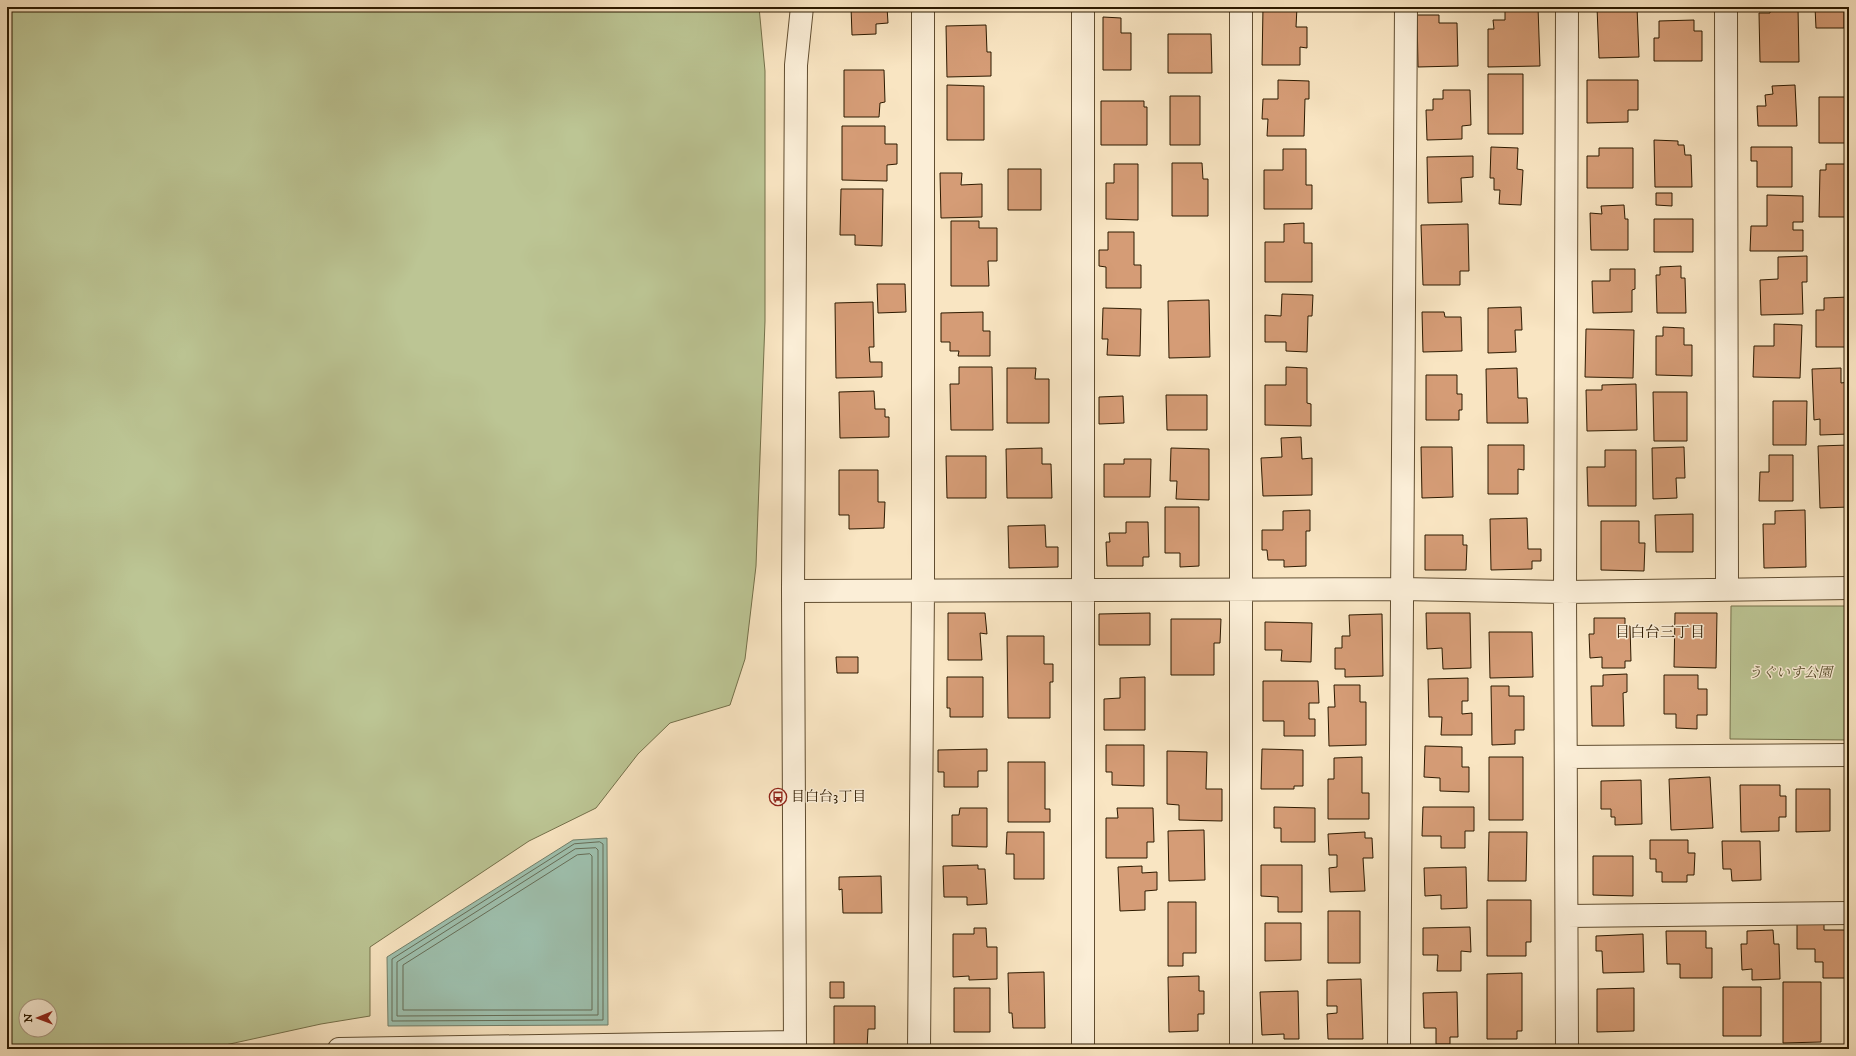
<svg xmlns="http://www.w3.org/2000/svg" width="1856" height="1056" viewBox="0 0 1856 1056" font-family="'IM FELL DW Pica','Noto Serif JP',serif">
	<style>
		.green { fill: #bcc594; stroke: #74704a; fill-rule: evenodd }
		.water { fill: #9ec0ae; stroke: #717e68 }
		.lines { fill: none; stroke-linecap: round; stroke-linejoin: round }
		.shore { stroke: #666d57; stroke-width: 1 }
		.building { fill: #d59c76; stroke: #2d1a00 }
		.minor-casing { stroke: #604d30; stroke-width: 24 }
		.minor { stroke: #fbeed7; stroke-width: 22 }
		.labels { text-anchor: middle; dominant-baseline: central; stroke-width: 3; stroke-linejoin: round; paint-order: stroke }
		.park-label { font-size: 14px; font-style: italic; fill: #584d2c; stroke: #fbeed7 }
		.poi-label { font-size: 14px; fill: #2d1a00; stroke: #fbeed7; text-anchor: start }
		.neighbourhood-label { font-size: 15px; fill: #2d1a00; stroke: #fbeed7 }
	</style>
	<rect width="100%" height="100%" fill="#f9e5c2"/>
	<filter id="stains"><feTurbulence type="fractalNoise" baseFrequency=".005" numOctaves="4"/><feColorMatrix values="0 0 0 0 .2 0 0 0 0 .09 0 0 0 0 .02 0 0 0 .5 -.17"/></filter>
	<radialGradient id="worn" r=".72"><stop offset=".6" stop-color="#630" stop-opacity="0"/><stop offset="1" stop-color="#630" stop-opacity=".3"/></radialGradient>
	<path class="green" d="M7,7H759L765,71V321L756,566L745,659L730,705L670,723L638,754L596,808L529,841L370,947V1016L321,1024L207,1049H7ZM26,1006H50V1030H26Z
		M1731,606H1849V740L1730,739Z"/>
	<path class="water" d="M607,838L608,1025L388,1026L387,957L573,840Z"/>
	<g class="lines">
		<path class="shore" d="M600,842L603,844V1020L392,1021V959L574,844Z
			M596,848L598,850V1015L397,1016V962L575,849Z
			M590,854L592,856V1010H403V965L577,855Z"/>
	</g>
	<path class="building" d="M851,7H887L888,23L876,24V34L852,35Z
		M1263,7H1297L1296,27H1307V48L1300,47V65H1262Z
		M1505,7H1538L1540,66L1488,67V29H1494L1493,20H1505Z
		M1597,7H1637L1639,57L1599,58Z
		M1815,7H1844V28H1816Z
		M1770,8H1798L1799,62H1760L1759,13H1770Z
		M1417,15H1439V23H1457L1458,66L1418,67Z
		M1103,17L1121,18V33H1131V70H1103Z
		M1694,20V31H1702V61H1654V38H1659V21Z
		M986,25L987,52H991V76L947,77L946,26Z
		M1168,34H1211L1212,73H1168Z
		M844,70H884L885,102L880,103L879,117H844Z
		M1488,74H1523V134H1488Z
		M1278,80L1309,81V99H1305L1304,136H1267L1268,119H1262L1263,99H1278Z
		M1587,80H1638V110H1628V122L1587,123Z
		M947,85L984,86V140H947Z
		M1795,85L1797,126H1758L1757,106H1766L1765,95L1773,94L1772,86Z
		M1443,90H1470L1471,125L1462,126V139L1427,140L1426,110H1433V99H1443Z
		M1170,96H1200V145H1170Z
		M1819,97H1849V143H1819Z
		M1101,101H1144V107H1147V145H1101Z
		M842,126H885V144H897V164L887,165V181L842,180Z
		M1654,140L1678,141V145H1684L1685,155H1691L1692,187H1655Z
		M1491,147L1518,148L1517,169L1523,170L1521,205L1499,204L1500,190H1494V178H1490Z
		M1751,147H1792V187H1757V161H1751Z
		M1599,148H1633V188H1587V156H1599Z
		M1283,149H1306V185H1312V209H1264V170H1283Z
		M1473,156V177L1461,178L1462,202L1428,203L1427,157Z
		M1172,163H1202L1203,179H1208V216H1172Z
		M1114,164H1138V220L1106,219V183H1114Z
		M1826,164H1849V217H1819L1820,170H1826Z
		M1008,169H1041V210H1008Z
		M940,173H962L961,185L982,184V217L941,218Z
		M841,189H883L882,246L855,245V235H840Z
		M1656,193H1672V206L1656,205Z
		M1767,195L1803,196V222H1793V230H1803V251H1750L1751,226H1767Z
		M1624,205L1625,219H1628V250H1591L1590,213L1602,214L1601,206Z
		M1654,219H1693V252H1654Z
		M951,221H979V228H997V261H988L989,286H951Z
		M1304,223V243H1312V282H1265V242H1284V224Z
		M1468,224L1469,271H1460V285H1423L1421,225Z
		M1108,232H1134V265H1141V288H1106V267L1099,266V250H1108Z
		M1807,256V282H1802L1803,314L1761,315L1760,280L1778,279V257Z
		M1681,266V278H1685L1686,313H1657L1656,275H1660V267Z
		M1610,269H1635V289L1632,290V312L1593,313L1592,281H1610Z
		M877,284H905L906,312L878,313Z
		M1282,294L1313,295L1312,316H1308L1307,352L1286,351V342H1265V315L1281,316Z
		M1849,297V347H1816V310H1824V298Z
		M1209,300L1210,357L1169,358L1168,301Z
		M873,302L874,347H869L870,362H882V377L836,378L835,303Z
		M1521,307L1522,330H1515L1516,352L1488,353V308Z
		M1103,308L1141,309L1140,356L1107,355L1108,339H1102Z
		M983,312V331H990V356H958L959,351H950V342H941V313Z
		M1422,312H1444L1445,317H1461L1462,351L1423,352Z
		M1774,324L1802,325L1800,378L1753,377L1754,346H1774Z
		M1663,327L1684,328V345H1692V376L1656,375V336H1663Z
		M1586,329L1634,330L1633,378L1585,377Z
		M959,367H992L993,430H951L950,384H959Z
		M1286,367L1307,368V403L1311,404V426L1265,425V385H1286Z
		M1007,368H1036L1035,379H1049V423H1007Z
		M1517,368L1518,398H1527L1528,423H1487L1486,369Z
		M1841,368V383L1849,382V434L1820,435V419L1814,420L1812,369Z
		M1426,375H1457V394H1462V410H1459V420H1426Z
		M1636,384L1637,430L1587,431L1586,390H1602V385Z
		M874,391L875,409H885V417H889V437L840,438L839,392Z
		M1653,392H1687V441H1654Z
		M1166,395H1207V430H1167Z
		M1123,396L1124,423L1099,424V397Z
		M1773,401H1807L1806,445H1773Z
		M1301,437L1302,459L1312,458V495L1263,496L1261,458L1282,457L1281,438Z
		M1488,445H1524V470L1518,469V494H1488Z
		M1849,445V507L1820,508L1818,446Z
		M1421,447H1452L1453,497L1422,498Z
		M1684,447L1685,478H1676L1677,498L1653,499L1652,448Z
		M1042,448V464H1051L1052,498H1007L1006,449Z
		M1171,448L1209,449V500L1176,499L1177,481H1170Z
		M1605,450H1636V506H1588L1587,467H1605Z
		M1769,455H1793V501H1759L1760,472H1769Z
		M946,456H986V498H947Z
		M1124,459H1151L1150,497H1104V464H1124Z
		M839,470H878V502H885L884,528L849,529V515H839Z
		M1165,507H1199V566L1180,567V553H1165Z
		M1310,510V531H1306V566L1284,567V560H1268L1267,550H1262V530H1283V511Z
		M1805,510L1806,567L1764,568L1763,524H1775V511Z
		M1693,514V552H1656L1655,515Z
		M1527,518L1528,549H1541V561H1532V569L1491,570L1490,519Z
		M1601,521H1639V543H1645L1644,571L1601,570Z
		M1126,522H1148L1149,557H1143V566H1107L1106,542H1110L1109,533H1126Z
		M1045,525L1046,547H1058V567L1009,568L1008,526Z
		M1425,535H1463V545H1467L1466,570H1425Z
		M948,613H985L987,634L980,633L982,660H948Z
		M1150,613V645H1099V614Z
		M1426,613H1470L1471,668L1443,669L1442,648L1427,649Z
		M1675,613H1717L1716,668L1674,667Z
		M1382,614L1383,676L1345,677V669H1335V648H1342V636H1350L1349,615Z
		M1594,618H1625V626H1630L1631,661H1625V668H1602V657L1590,658L1589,634H1594Z
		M1171,619H1221L1220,643H1214V675H1171Z
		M1265,622L1312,623L1311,662L1281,661L1282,650H1265Z
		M1489,632H1532L1533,677L1490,678Z
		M1007,636H1044V664H1053V682H1050V718H1008Z
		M836,657H858V673H837Z
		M1627,674V692L1623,693L1624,726H1592L1591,686H1603V675Z
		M1664,675H1698V689H1707V715H1697V729L1676,728V714H1664Z
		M947,677H983V717H950V708H947Z
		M1145,677V730H1104V699L1120,698V678Z
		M1468,678V701H1462V714L1472,713V735H1441L1442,717H1429L1428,679Z
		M1263,681H1318L1319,703H1309V719H1315V736H1284V721H1263Z
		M1334,685H1360V702H1366V745L1329,746L1328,707H1335Z
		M1491,686H1509V696H1524V730H1515V744L1492,745Z
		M1106,745H1144V786L1112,785V772H1106Z
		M1425,746L1462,747V767H1469V792L1440,791V778L1424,777Z
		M987,749V771H978V787H944V772H938V750Z
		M1262,749L1303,750V786H1294V789H1261Z
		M1167,751L1207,752L1206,789H1222V821L1179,820V805L1167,804Z
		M1362,757V793H1369V819H1328V779H1334V758Z
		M1489,757H1523V820H1489Z
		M1008,762H1045V809H1050V822H1008Z
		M1710,777L1713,828L1671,830L1669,779Z
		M1641,780L1642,824L1615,825V817H1611V809H1601V781Z
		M1740,785H1780V796H1786V817H1779V831L1741,832Z
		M1796,789H1830V831L1796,832Z
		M1274,807L1315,808V842H1281V828H1274Z
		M1423,807H1474V831H1465V848H1441V836H1422Z
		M960,808H987V847L952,846V815H959Z
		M1117,808H1153L1154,842H1147V858H1106V818H1118Z
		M1204,830L1205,880L1169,881L1168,831Z
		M1007,832H1044V879H1014V854H1006Z
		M1365,832V838H1372L1373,858H1363L1365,891L1330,892L1329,868L1337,867V855H1329L1328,834Z
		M1489,832H1527L1526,881H1488Z
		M1650,840H1688V853H1695L1694,875H1687V882H1662V872H1656V859H1650Z
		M1722,841H1760L1761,880L1732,881L1731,869H1723Z
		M1593,856H1633V896L1593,895Z
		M978,865V869H985L987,904L967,905V897H944L943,866Z
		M1261,865H1302V912H1278V897L1261,896Z
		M1142,866V873L1157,872V890L1145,891V910L1120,911L1118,867Z
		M1466,867L1467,908L1441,909V895L1425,896L1424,868Z
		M881,876L882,913H843L842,889L839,890V877Z
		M1487,900H1531V942H1526V956H1487Z
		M1168,902H1196V953H1183V966H1168Z
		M1328,911H1360V963H1328Z
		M1797,922H1824V930H1849V978H1823V962H1815V949H1797Z
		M1265,923H1301V960L1265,961Z
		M1470,927L1471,952L1461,951V971H1437L1438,955H1423V928Z
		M974,928H986L987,947H997V979L969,980V976L953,977V934H974Z
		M1773,930L1774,944H1779L1780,979L1752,980V969L1742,970L1741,944H1747V931Z
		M1666,931H1706V948H1712V978H1680V964H1667Z
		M1643,934L1644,972L1603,973L1602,951H1596V936Z
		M1044,972L1045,1028H1013L1012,1013H1009L1008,973Z
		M1522,973V1031H1517V1039H1487V974Z
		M1199,976V991H1204V1014H1198V1031L1169,1032L1168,977Z
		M1361,979L1363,1039H1328L1327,1014L1337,1013V1006H1327V980Z
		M830,982H844V998H830Z
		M1783,982H1821V1042L1783,1043Z
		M1723,987H1761V1036H1723Z
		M954,988H990V1032H954Z
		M1634,988V1031L1597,1032V989Z
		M1298,991L1299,1039H1284V1034L1262,1035L1260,992Z
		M1457,992L1458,1037H1450V1044H1436V1028H1424L1423,993Z
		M834,1006H875V1029H868L867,1049H834Z
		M1008,1046L1040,1047V1049H1008Z"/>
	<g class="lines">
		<defs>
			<path id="minor" d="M1241,7V1049
				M1567,7L1565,592L1567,1049
				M1726,7L1727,588
				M793,591L1401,589L1565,592L1849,588
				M1567,757L1849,755
				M1567,916L1849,913
				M339,1049L795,1042
				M795,1049L793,591L796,65L802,7
				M919,1049L923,590V7
				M1083,1049V7
				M1399,1049L1406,7"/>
		</defs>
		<use href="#minor" class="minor-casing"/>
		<use href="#minor" class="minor"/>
	</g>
	<defs>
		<symbol id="bus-ring" viewBox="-11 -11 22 22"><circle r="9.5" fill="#fbeed7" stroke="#8f2418" stroke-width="1.5"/><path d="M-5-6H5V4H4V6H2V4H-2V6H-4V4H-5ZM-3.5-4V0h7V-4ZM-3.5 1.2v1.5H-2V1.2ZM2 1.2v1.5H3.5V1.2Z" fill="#8f2418"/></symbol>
	</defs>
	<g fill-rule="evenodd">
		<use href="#bus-ring" x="768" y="787" width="20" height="20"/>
	</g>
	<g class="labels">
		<g class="park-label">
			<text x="1790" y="673">うぐいす公園</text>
		</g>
		<g class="poi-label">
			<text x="791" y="797">目白台3丁目</text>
		</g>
		<g class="neighbourhood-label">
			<text x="1660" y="632">目白台三丁目</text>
		</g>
	</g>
	<rect width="1856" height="1056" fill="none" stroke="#f9e5c2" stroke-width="24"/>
	<rect x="8" y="8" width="1840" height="1040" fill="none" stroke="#2d1a00" stroke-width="2"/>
	<rect x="12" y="12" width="1832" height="1032" fill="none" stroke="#2d1a00"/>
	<g transform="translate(38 1018) rotate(269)"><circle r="19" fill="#fbeed7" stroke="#a99981"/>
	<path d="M0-3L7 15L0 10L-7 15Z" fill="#8f2418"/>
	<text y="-6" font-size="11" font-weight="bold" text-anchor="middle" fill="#2d1a00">N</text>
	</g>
	<rect width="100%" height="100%" filter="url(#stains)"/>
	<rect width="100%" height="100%" fill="url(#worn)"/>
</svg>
